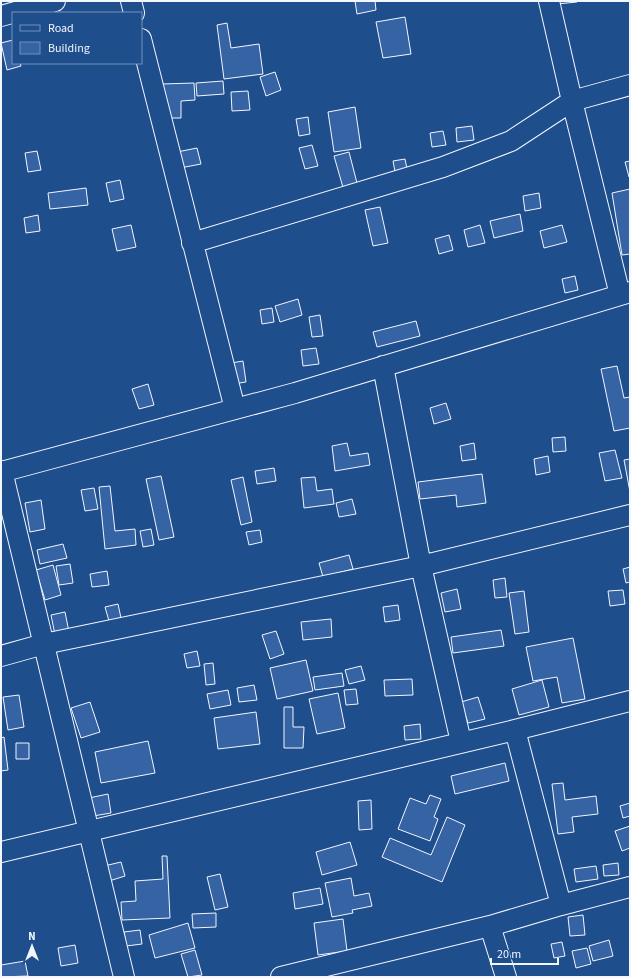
<svg xmlns="http://www.w3.org/2000/svg" width="631" height="978" viewBox="0 0 631 978" font-family="'Source Sans 3',sans-serif">
	<style>
		.building { fill: #3563a3; stroke: #f2f6ff }
		.lines { fill: none; stroke-linecap: round; stroke-linejoin: round }
		.minor-casing { stroke: #f2f6ff; stroke-width: 22 }
		.minor { stroke: #1f4e8c; stroke-width: 20 }
	</style>
	<rect width="100%" height="100%" fill="#1f4e8c"/>
	<path class="building" d="M355,1H375L376,10L357,14Z
		M556,1H577V2L557,4Z
		M405,17L411,54L383,58L376,22Z
		M227,23L231,48L259,44L263,74L224,79L217,25Z
		M13,40V63H20L21,66L7,70L1,43Z
		M275,72L281,90L266,96L260,77Z
		M223,81L224,94L197,96L196,83Z
		M194,83L195,100L181,101V118H164L162,84Z
		M248,91L250,110L232,111L231,92Z
		M355,107L361,148L334,152L328,112Z
		M308,117L310,134L299,136L296,119Z
		M472,126L474,140L457,142L456,128Z
		M443,131L446,145L432,147L430,133Z
		M312,145L318,166L305,169L299,148Z
		M197,148L201,164L180,168L177,152Z
		M37,151L41,170L28,172L25,153Z
		M349,152L358,187L344,191L334,156Z
		M405,159L408,174L396,177L393,161Z
		M630,161V177H629L625,162Z
		M120,180L124,199L110,202L106,183Z
		M86,188L88,205L50,209L48,193Z
		M630,189V254L622,255L612,193Z
		M539,193L541,208L525,211L523,196Z
		M380,207L388,243L373,246L365,210Z
		M520,214L523,231L494,238L490,221Z
		M38,215L40,231L26,233L24,218Z
		M131,225L136,247L117,251L112,229Z
		M480,225L485,243L468,247L464,230Z
		M562,225L567,242L544,248L540,231Z
		M449,235L453,250L439,254L435,239Z
		M575,276L578,290L565,293L562,279Z
		M298,299L302,315L280,322L275,306Z
		M272,308L274,322L262,324L260,310Z
		M320,315L323,336L312,337L309,317Z
		M416,321L420,336L377,347L373,332Z
		M316,348L319,364L303,366L301,350Z
		M243,361L246,382L233,384L231,363Z
		M617,366L624,398L630,397V428L614,431L601,369Z
		M148,384L154,405L139,409L132,389Z
		M446,403L451,419L434,424L430,408Z
		M565,437L566,451L553,452L552,438Z
		M347,443L350,456L368,453L370,465L335,471L332,446Z
		M474,443L476,459L462,461L460,446Z
		M615,450L622,478L605,481L599,453Z
		M548,456L550,472L536,475L534,459Z
		M630,459V492L624,460Z
		M274,468L276,481L257,484L255,471Z
		M482,474L486,503L457,507L456,495L420,499L418,482Z
		M161,476L174,537L159,540L146,479Z
		M243,477L252,522L241,525L231,480Z
		M315,477L317,491L332,489L334,504L304,508L301,478Z
		M110,486L115,531L135,529L136,545L105,549L99,487Z
		M94,488L98,509L85,511L81,490Z
		M352,499L356,514L339,517L336,503Z
		M41,500L45,529L30,532L25,503Z
		M151,529L154,545L143,547L140,531Z
		M260,530L262,542L249,545L246,532Z
		M63,544L67,558L40,564L37,550Z
		M349,555L353,569L323,577L319,563Z
		M70,564L73,583L59,585L56,566Z
		M53,565L61,595L45,600L36,570Z
		M630,567V582L626,583L623,569Z
		M107,571L109,585L92,587L90,574Z
		M505,578L507,597L495,598L493,580Z
		M457,589L461,609L445,612L441,593Z
		M623,590L625,604L610,606L608,591Z
		M524,591L529,632L515,634L509,593Z
		M118,604L121,618L109,621L105,607Z
		M398,605L400,620L385,622L383,607Z
		M65,612L69,632L55,635L51,615Z
		M331,619L332,637L303,640L301,622Z
		M501,630L504,646L453,653L451,637Z
		M276,631L284,654L270,659L262,635Z
		M573,638L585,699L562,703L557,677L533,681L526,647Z
		M197,651L200,666L187,668L184,654Z
		M306,660L313,691L277,699L270,668Z
		M213,663L215,684L206,685L204,664Z
		M361,666L365,680L349,684L345,670Z
		M342,673L344,686L315,690L313,677Z
		M412,679L413,695L385,696L384,680Z
		M542,680L549,707L519,715L512,689Z
		M254,685L257,700L239,702L237,688Z
		M356,689L358,704L346,705L344,690Z
		M228,690L231,705L210,709L207,694Z
		M338,693L345,728L317,734L309,699Z
		M19,695L24,727L8,730L3,697Z
		M478,697L485,719L468,723L461,702Z
		M90,702L100,732L81,738L71,708Z
		M284,707H293V727H304L303,748H284Z
		M256,712L260,744L218,749L214,718Z
		M420,724L421,739L405,740L404,726Z
		M4,737L8,770L1,771V738Z
		M148,741L155,773L101,783L95,752Z
		M16,743H29V759H16Z
		M505,763L509,781L455,794L451,776Z
		M563,783L565,800L596,796L598,814L572,817L574,832L558,834L552,784Z
		M108,794L111,813L87,817L84,799Z
		M430,795L441,799L434,817L438,819L430,841L398,829L410,798L426,804Z
		M371,800L372,829L359,830L358,801Z
		M630,803V816L623,818L620,806Z
		M447,817L465,825L442,882L382,857L390,838L431,855Z
		M630,826V848L622,851L615,831Z
		M350,842L357,865L322,875L316,852Z
		M162,856H167L170,918L122,920L121,902L136,901L135,881L163,879Z
		M121,862L125,876L109,881L104,866Z
		M618,863L619,875L604,876L603,865Z
		M596,866L598,879L576,882L574,869Z
		M220,874L228,907L215,910L207,877Z
		M351,878L354,896L369,893L372,906L352,910L353,913L332,917L325,883Z
		M320,888L323,904L295,909L293,893Z
		M216,913V927L193,928L192,914Z
		M583,915L585,935L570,936L568,917Z
		M343,919L347,951L318,955L314,923Z
		M188,923L195,948L155,958L149,935Z
		M140,930L142,944L126,946L124,932Z
		M609,940L613,956L593,961L589,946Z
		M562,942L565,956L554,958L551,944Z
		M75,945L78,963L61,966L58,948Z
		M587,948L591,964L576,968L572,951Z
		M195,950L202,975L188,977L181,954Z
		M25,961L28,976L1,977V965Z"/>
	<g class="lines">
		<defs>
			<path id="minor" d="M131,1L134,13
				M549,1L572,101L620,295
				M1,16L55,1
				M141,39L235,409
				M192,243L443,167L511,141L572,101L630,85
				M383,366L421,566L461,742
				M2,471L124,977
				M1,472L295,393L630,292
				M1,656L44,644L421,566L630,515
				M515,730L561,905
				M1,852L515,730L630,701
				M490,926L506,977
				M281,977L490,926L561,905L630,887"/>
		</defs>
		<use href="#minor" class="minor-casing"/>
		<use href="#minor" class="minor"/>
	</g>
	<rect width="631" height="978" fill="none" stroke="#f2f6ff" stroke-width="4"/>
	<rect x="12" y="12" width="130" height="52" fill="#1f4e8c" stroke="#7391ba"/>
	<rect x="20" y="25" width="20" height="6" fill="#1f4e8c" stroke="#7391ba"/>
	<text x="48" y="32" font-size="12" fill="#f2f6ff">Road</text>
	<rect x="20" y="42" width="20" height="12" fill="#3563a3" stroke="#7391ba"/>
	<text x="48" y="52" font-size="12" fill="#f2f6ff">Building</text>
	<g transform="translate(32 946)" stroke="#1f4e8c" stroke-width="3" paint-order="stroke">
	<path d="M0-3L7 15L0 10L-7 15Z" fill="#f2f6ff"/>
	<text y="-6" font-size="11" font-weight="bold" text-anchor="middle" fill="#f2f6ff">N</text>
	</g>
	<path d="M491 958v6h67v-6" fill="none" stroke="#f2f6ff" stroke-width="2"/>
	<text x="497" y="958" font-size="12" fill="#f2f6ff" stroke="#1f4e8c" stroke-width="3" paint-order="stroke">20 m</text>
</svg>
